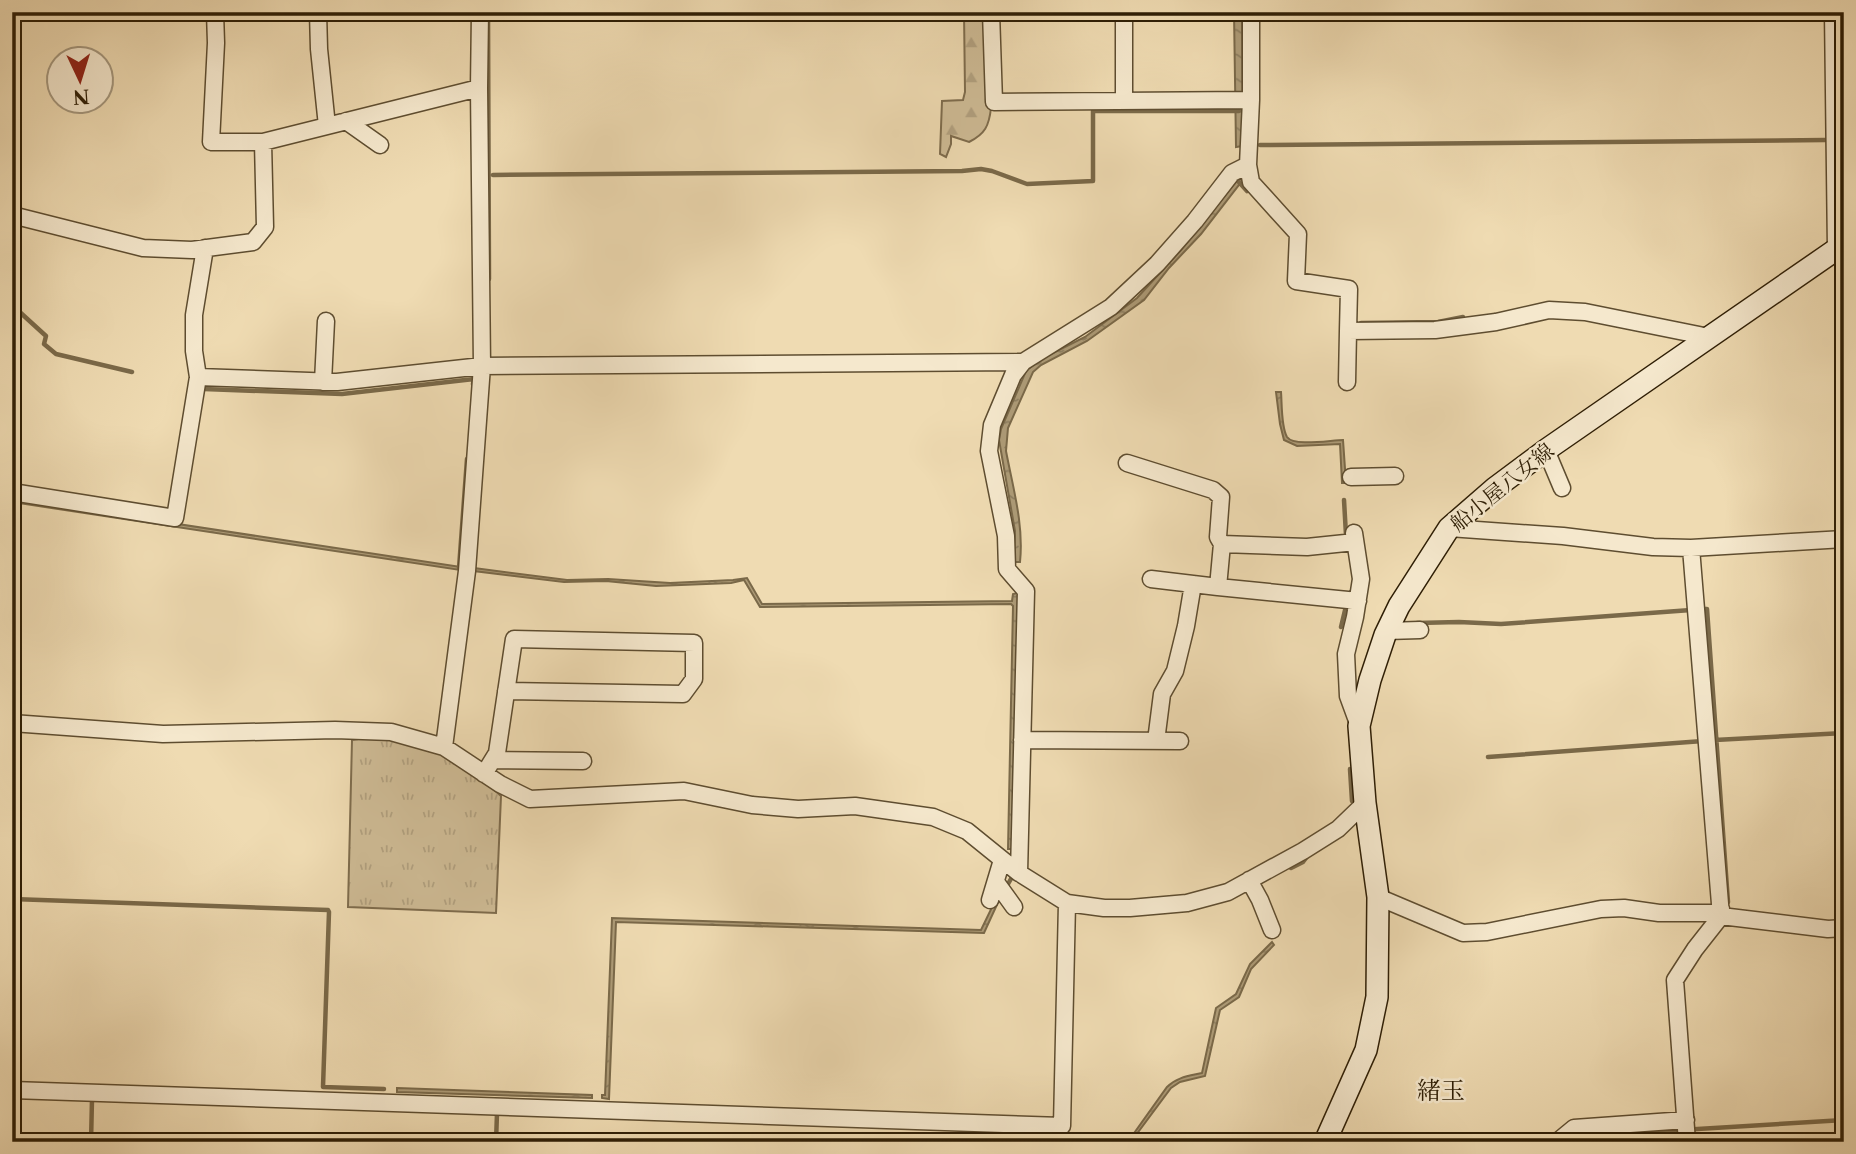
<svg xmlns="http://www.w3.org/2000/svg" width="1856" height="1154" viewBox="0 0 1856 1154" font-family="'Libre Caslon Text','Noto Serif JP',serif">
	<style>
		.grass { fill: url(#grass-tufts); stroke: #7e6c4d; stroke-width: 2 }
		.forest { fill: url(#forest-firs); stroke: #7e6c4d; stroke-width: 2 }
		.water { fill: url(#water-ripples); stroke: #7a6949; stroke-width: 2 }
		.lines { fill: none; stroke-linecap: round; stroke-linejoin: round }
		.stream { stroke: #7a6949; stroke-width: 4.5 }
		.street-casing { stroke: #5e4d30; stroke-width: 19 }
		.secondary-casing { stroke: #2e1e05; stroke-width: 24 }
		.street { stroke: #f5e8cd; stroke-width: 16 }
		.secondary { stroke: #f5e8cd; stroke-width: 21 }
		.labels { text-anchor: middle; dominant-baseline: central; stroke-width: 5; stroke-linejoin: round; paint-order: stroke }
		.street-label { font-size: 21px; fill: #2e1e05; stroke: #f5e8cd }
		.quarter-label { font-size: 24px; fill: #2e1e05; stroke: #f5e8cd }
	</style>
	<defs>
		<pattern id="grass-tufts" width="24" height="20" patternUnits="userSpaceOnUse" patternTransform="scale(1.75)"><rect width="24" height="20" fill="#cebb95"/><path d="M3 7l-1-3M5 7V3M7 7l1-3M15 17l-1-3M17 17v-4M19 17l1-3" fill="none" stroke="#b1a07f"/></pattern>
		<pattern id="forest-firs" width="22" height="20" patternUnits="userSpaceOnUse" patternTransform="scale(1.75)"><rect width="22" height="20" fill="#cebb95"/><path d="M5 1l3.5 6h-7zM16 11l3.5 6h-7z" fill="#b1a07f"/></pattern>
		<pattern id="water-ripples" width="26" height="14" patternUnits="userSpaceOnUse" patternTransform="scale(1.75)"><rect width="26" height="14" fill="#ad9b77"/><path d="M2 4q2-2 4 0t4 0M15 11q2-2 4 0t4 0" fill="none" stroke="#8d7e60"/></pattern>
	</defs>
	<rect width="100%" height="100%" fill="#efdbb2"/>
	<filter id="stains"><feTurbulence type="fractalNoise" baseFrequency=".00286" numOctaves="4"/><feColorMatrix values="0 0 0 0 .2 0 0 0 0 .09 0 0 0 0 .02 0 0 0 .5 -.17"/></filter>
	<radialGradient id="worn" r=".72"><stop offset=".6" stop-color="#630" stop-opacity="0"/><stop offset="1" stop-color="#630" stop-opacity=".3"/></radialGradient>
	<path class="grass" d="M365,738H384L432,748L492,788L501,796L496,913L348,907L352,740Z"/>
	<path class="forest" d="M964,12H986L991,108C989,126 985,134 969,142L951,136V144L946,157L940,154L942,101L963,100L965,92Z"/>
	<path class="water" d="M1234,12H1242L1243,146L1236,147Z
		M1243,178V184L1239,185L1201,234L1169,268L1144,300L1087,341L1041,365L1033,372L1008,428L1006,451C1013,488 1024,525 1020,562H1014L1015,531L999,440L1001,429L1026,371L1041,359L1085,337L1137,298L1181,250L1236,182V179Z
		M1276,392H1281C1282,403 1281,427 1287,437C1294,447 1331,440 1343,440L1346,483H1342L1340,444L1297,446L1284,440L1280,424Z
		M13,499L461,567L460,570L12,502Z
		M474,568L567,580L608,579L670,583L733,580L747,578L762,604L1012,601L1013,594L1018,593L1013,849H1008L1013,606L1011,604L760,607L744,580L731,583L656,586L606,581L564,582L474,571Z
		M997,897L1000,898L984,933L616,922L609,1099L602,1098V1095H605L612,918L981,930Z
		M1272,942L1274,945L1251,969L1239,997L1220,1010L1205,1076L1180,1082L1171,1088L1133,1139L1066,1138V1142H1062V1134L1132,1136L1167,1087C1177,1077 1189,1076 1202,1073L1216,1008L1236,994L1250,964Z
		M397,1088L592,1095V1098L397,1092Z"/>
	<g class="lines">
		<path class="stream" d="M488,12L489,279
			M1843,12L1844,40
			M1260,145L1825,140
			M493,175L962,171L981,169L992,171L1027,184L1093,181V111H1239
			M1238,181L1247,191
			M12,305L46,336L44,344L56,354L132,372
			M1361,323L1438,322L1463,317
			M204,389L342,394L474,379L473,384
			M1344,500L1346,535
			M459,568L467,459
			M1700,609H1707L1728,902
			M1417,623L1459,622L1501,624L1691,610
			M1341,627L1346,606
			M1715,740L1844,733
			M1488,757L1703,741
			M1350,769L1352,801
			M1291,868L1303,862L1306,858
			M1008,884L1012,877
			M12,899L328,910L329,912L323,1087L384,1089
			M91,1142L92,1099
			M496,1142L497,1113
			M1575,1142L1582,1136L1844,1120"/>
		<defs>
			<path id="street" d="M215,12L216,43L211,142H263L479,88
				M318,12L319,49L327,126
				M991,12L994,102L1251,100
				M1251,12V100L1248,165L1251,182L1298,234L1296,281L1349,289L1348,331L1435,330L1496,322L1549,310L1585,312L1709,337
				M1833,12L1836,251
				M1124,101V12
				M346,121L380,145
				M12,215L143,248L192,250L253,242L265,227L263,142
				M198,377L194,351V315L205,248
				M323,382L326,321
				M1347,382L1348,331
				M1546,450L1562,488
				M1127,463L1213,490L1221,497L1218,537L1222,544L1307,547L1355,542
				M1351,477L1395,476
				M12,492L175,518L198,377L337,382L482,366L1023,362
				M1449,528L1563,536L1653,547L1691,548L1844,539
				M1354,533L1361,579L1355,617L1346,654L1348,696L1359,726
				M1151,579L1218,587L1222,544
				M1218,587L1358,601
				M1387,631L1420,630
				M12,723L163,734L335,730L391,732L444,747L500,784L530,799L684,791L752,805L798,809L855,806L933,817L967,831L1019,873L1067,903L1104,908H1130L1187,903L1228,892L1303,851L1338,829L1365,803
				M1022,740L1180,741
				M1156,741L1162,694L1175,671L1186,626L1193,584
				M444,747L467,571L482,366L479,88L480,12
				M493,760L583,761
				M484,774L497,753L514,639L694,643V679L683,694L506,691
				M1019,873L1026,591L1007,569L1006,536L989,451L992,425L1013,375L1023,362L1111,307L1157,264L1195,221L1232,173L1248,165
				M1249,880L1260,900L1272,930
				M996,882L1014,907
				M1378,897L1463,933L1487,932L1601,909L1624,908L1659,913H1712L1721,909
				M990,900L1002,860
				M1721,916L1828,929L1844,928
				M12,1090L1062,1126L1067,903
				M1557,1142L1574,1128L1686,1120
				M1687,1142L1675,980L1695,949L1721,916L1691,548"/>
			<path id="secondary" d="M1325,1142L1366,1050L1377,997L1378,897L1365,803L1359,726L1370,680L1385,635L1399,606L1449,528L1495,488L1546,450L1844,244"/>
		</defs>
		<use href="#street" class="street-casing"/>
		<use href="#secondary" class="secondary-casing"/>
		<use href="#street" class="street"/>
		<use href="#secondary" class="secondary"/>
	</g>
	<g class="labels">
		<g class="street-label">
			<text transform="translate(1502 487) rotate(-39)">船小屋八女線</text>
		</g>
		<g class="quarter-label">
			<text x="1441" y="1090">緒玉</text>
		</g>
	</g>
	<rect width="1856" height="1154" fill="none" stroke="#efdbb2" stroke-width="42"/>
	<rect x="14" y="14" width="1828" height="1126" fill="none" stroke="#2e1e05" stroke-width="3.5"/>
	<rect x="21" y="21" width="1814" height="1112" fill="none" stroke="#2e1e05" stroke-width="2"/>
	<g transform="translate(80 80) rotate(176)"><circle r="33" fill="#f5e8cd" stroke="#a5977d" stroke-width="2"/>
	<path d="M0-5L12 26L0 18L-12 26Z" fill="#8f2418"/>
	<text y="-10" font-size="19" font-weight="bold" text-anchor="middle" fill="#2e1e05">N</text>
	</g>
	<rect width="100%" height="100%" filter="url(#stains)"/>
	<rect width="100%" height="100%" fill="url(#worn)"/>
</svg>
